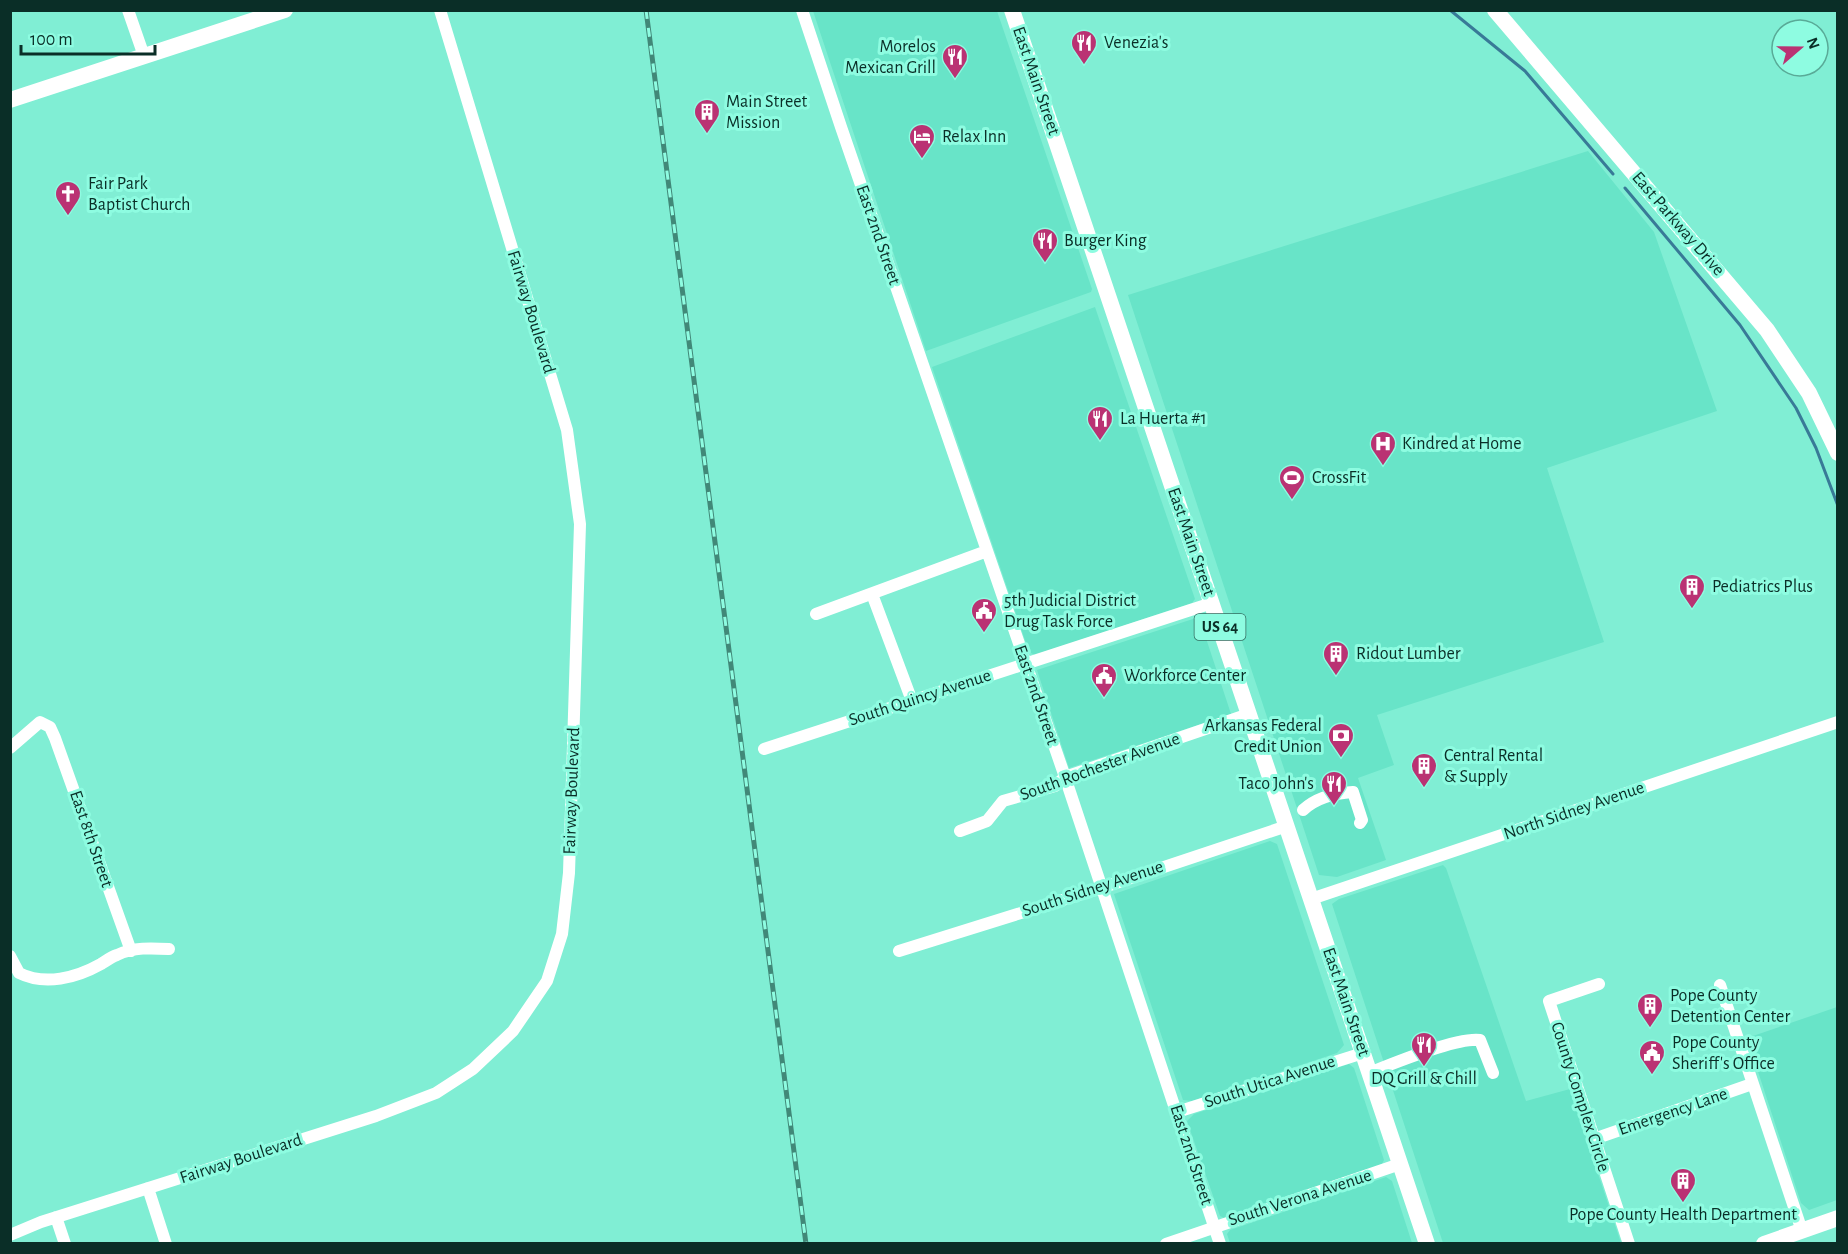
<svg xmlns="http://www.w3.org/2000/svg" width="1848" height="1254" viewBox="0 0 1848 1254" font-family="'Alegreya Sans',sans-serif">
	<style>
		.built { fill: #68e4c8 }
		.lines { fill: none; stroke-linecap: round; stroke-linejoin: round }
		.stream { stroke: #387a97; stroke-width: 3 }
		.minor { stroke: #fff; stroke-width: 12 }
		.major { stroke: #fff; stroke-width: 16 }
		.rail-casing { stroke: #418878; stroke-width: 5 }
		.rail { stroke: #8efce1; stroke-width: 3; stroke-dasharray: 9; stroke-linecap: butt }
		.labels { text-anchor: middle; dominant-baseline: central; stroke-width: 6; stroke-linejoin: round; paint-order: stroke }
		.shield { fill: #8efce1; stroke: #326c5f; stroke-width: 1.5 }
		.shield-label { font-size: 16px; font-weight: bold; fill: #0a2e27 }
		.poi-label { font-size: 18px; fill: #0a2e27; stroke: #8efce1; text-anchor: start }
		.street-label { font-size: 18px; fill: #0a2e27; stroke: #8efce1 }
	</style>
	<rect width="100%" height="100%" fill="#80eed4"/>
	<path class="built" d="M813,11H997L1092,289L1091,292L926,351Z
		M1588,151L1654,232L1717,411L1547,468L1604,642L1377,715L1394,765L1358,778L1386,860L1337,877L1319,875L1128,295Z
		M1095,307L1195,599L1192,603L1035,655L1029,652L932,367Z
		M1199,617L1231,714L1069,768L1037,670Z
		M1270,841L1277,844L1344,1045L1337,1053L1192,1101L1183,1100L1114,894Z
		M1443,865L1446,868L1526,1101L1570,1089L1621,1243H1443L1332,904L1339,899Z
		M1837,1007V1200L1809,1210L1801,1203L1747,1038Z
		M1349,1064L1354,1068L1384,1160L1381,1166L1224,1218L1220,1216L1187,1121L1194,1114Z
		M1386,1177L1392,1181L1412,1243H1230L1227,1234L1230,1230Z"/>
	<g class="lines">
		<path class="stream" d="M1450,10L1525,71L1613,174
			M1625,188L1740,325L1796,408L1816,448L1838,506"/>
		<path class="minor" d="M128,10L144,56
			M802,10L841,127L1065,777L1220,1244
			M872,594L912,701
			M816,614L987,551
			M10,748L40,722L50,727L55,738L131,951
			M764,749L1212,603
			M1303,810C1317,797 1335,793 1353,792L1362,820L1360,823
			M960,831L987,821L1003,801L1055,786L1065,777L1249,714
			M1311,899L1838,722
			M899,951L1101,888L1287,826
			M10,956L19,973C45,986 76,978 101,964C106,961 111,957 117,955C133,947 152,948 169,949
			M1599,984L1549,1001L1629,1244
			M1720,985L1802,1231
			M1369,1073C1394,1063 1457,1037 1480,1040L1493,1073
			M1177,1112L1363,1053
			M1594,1139L1752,1084
			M148,1188L166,1244
			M56,1217L65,1244
			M10,1235L41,1222L376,1116L436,1093L473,1069L513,1031L547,981L562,934L569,873L580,524L567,430L440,10
			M1166,1244L1400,1164"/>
		<path class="major" d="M1012,10L1427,1244
			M1495,10L1767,330L1809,393L1838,453
			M10,100L285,10
			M1764,1244L1838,1218"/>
		<defs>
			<path id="rail" d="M646,10L806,1244"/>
		</defs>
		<use href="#rail" class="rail-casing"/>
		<use href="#rail" class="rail"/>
	</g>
	<defs>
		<symbol id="restaurant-pin" viewBox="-11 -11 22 30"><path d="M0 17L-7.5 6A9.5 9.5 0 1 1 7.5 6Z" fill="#ba3273" stroke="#8efce1"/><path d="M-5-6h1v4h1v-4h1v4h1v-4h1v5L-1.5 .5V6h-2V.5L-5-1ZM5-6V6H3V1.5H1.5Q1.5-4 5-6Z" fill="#fff"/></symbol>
		<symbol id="building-pin" viewBox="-11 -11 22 30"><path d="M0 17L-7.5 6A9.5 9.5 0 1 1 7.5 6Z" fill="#ba3273" stroke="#8efce1"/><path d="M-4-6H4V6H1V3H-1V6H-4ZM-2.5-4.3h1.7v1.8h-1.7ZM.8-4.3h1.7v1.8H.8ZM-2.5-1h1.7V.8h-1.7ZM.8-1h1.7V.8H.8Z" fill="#fff"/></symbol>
		<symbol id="hotel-pin" viewBox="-11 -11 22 30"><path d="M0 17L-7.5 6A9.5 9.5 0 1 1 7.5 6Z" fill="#ba3273" stroke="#8efce1"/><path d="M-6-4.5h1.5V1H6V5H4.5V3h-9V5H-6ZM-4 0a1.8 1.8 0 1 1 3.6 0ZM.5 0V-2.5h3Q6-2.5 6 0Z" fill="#fff"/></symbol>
		<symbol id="church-pin" viewBox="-11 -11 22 30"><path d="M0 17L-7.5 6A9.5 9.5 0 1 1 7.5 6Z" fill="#ba3273" stroke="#8efce1"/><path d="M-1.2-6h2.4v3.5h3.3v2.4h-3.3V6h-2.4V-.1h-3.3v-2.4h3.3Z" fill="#fff"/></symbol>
		<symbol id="hospital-pin" viewBox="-11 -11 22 30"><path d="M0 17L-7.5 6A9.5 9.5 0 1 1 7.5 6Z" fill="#ba3273" stroke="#8efce1"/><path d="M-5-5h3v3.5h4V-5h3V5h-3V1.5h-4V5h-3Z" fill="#fff"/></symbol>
		<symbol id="stadium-pin" viewBox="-11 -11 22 30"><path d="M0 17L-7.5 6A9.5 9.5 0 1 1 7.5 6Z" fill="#ba3273" stroke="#8efce1"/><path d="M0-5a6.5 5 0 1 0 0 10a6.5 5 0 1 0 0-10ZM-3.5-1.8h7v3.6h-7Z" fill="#fff"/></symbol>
		<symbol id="civic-pin" viewBox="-11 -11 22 30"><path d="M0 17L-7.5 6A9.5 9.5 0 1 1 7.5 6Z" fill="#ba3273" stroke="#8efce1"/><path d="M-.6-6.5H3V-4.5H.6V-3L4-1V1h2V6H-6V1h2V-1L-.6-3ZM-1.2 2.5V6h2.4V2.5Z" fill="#fff"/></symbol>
		<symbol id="bank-pin" viewBox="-11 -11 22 30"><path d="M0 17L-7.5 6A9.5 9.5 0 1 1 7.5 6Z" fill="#ba3273" stroke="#8efce1"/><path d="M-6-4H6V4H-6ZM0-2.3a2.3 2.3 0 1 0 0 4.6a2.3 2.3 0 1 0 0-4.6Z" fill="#fff"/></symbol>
	</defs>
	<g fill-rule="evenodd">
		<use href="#restaurant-pin" x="1069" y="28" width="30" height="40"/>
		<use href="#restaurant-pin" x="940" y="42" width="30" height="40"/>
		<use href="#building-pin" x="692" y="97" width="30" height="40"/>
		<use href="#hotel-pin" x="907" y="122" width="30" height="40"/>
		<use href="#church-pin" x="53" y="179" width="30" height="40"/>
		<use href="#restaurant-pin" x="1030" y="226" width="30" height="40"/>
		<use href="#restaurant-pin" x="1085" y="404" width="30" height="40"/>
		<use href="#hospital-pin" x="1368" y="429" width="30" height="40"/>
		<use href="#stadium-pin" x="1277" y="463" width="30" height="40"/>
		<use href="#building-pin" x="1677" y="572" width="30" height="40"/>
		<use href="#civic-pin" x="969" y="596" width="30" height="40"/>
		<use href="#building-pin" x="1321" y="639" width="30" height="40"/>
		<use href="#civic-pin" x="1089" y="661" width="30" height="40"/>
		<use href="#bank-pin" x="1326" y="721" width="30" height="40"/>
		<use href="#building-pin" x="1409" y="751" width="30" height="40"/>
		<use href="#restaurant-pin" x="1319" y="769" width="30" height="40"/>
		<use href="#building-pin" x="1635" y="991" width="30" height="40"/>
		<use href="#restaurant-pin" x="1409" y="1030" width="30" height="40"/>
		<use href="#civic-pin" x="1637" y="1038" width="30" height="40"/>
		<use href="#building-pin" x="1668" y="1166" width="30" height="40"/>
	</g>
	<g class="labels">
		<rect class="shield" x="1194.5" y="614" width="51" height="26" rx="4.5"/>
		<g class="shield-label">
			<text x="1220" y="627">US 64</text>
		</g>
		<g class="poi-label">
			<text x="1104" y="43">Venezia's</text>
			<text x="936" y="47" text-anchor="end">Morelos<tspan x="936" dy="21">Mexican Grill</tspan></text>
			<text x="726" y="102">Main Street<tspan x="726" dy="21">Mission</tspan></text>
			<text x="942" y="137">Relax Inn</text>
			<text x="88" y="184">Fair Park<tspan x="88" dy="21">Baptist Church</tspan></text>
			<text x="1064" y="241">Burger King</text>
			<text x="1120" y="419">La Huerta #1</text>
			<text x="1402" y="444">Kindred at Home</text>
			<text x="1312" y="478">CrossFit</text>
			<text x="1712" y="587">Pediatrics Plus</text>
			<text x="1004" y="601">5th Judicial District<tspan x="1004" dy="21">Drug Task Force</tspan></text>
			<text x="1356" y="654">Ridout Lumber</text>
			<text x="1124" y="676">Workforce Center</text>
			<text x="1322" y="726" text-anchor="end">Arkansas Federal<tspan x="1322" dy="21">Credit Union</tspan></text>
			<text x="1444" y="756">Central Rental<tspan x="1444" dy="21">&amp; Supply</tspan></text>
			<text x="1314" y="784" text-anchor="end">Taco John's</text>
			<text x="1670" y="996">Pope County<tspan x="1670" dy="21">Detention Center</tspan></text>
			<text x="1672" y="1043">Pope County<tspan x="1672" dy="21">Sheriff's Office</tspan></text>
			<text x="1424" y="1079" text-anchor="middle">DQ Grill &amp; Chill</text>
			<text x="1683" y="1215" text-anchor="middle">Pope County Health Department</text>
		</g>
		<g class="street-label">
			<text transform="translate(1036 81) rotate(71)">East Main Street</text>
			<text transform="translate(1678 224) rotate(49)">East Parkway Drive</text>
			<text transform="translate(878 235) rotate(71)">East 2nd Street</text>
			<text transform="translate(531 312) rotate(73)">Fairway Boulevard</text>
			<text transform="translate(1191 542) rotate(71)">East Main Street</text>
			<text transform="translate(1036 695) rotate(71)">East 2nd Street</text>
			<text transform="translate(920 698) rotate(-18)">South Quincy Avenue</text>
			<text transform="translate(1100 767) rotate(-20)">South Rochester Avenue</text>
			<text transform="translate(572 791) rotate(-88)">Fairway Boulevard</text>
			<text transform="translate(1574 811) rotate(-19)">North Sidney Avenue</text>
			<text transform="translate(91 839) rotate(71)">East 8th Street</text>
			<text transform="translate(1093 889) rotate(-18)">South Sidney Avenue</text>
			<text transform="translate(1346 1002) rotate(71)">East Main Street</text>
			<text transform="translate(1270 1082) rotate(-18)">South Utica Avenue</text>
			<text transform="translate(1580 1097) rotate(72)">County Complex Circle</text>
			<text transform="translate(1673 1112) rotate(-19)">Emergency Lane</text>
			<text transform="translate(1191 1155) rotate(72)">East 2nd Street</text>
			<text transform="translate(241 1159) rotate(-18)">Fairway Boulevard</text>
			<text transform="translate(1300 1198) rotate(-18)">South Verona Avenue</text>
		</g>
	</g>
	<rect width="1848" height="1254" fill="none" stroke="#0a2e27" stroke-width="24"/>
	<g transform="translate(1800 48) rotate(70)"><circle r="28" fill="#8efce1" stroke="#59aa97" stroke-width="1.5"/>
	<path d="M0-4.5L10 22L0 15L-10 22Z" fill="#ba3273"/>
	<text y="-9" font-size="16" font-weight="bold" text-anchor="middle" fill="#0a2e27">N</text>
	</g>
	<path d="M21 45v9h134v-9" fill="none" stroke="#0a2e27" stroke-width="3"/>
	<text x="30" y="45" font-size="18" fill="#0a2e27" stroke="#8efce1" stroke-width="4.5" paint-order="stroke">100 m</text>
</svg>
